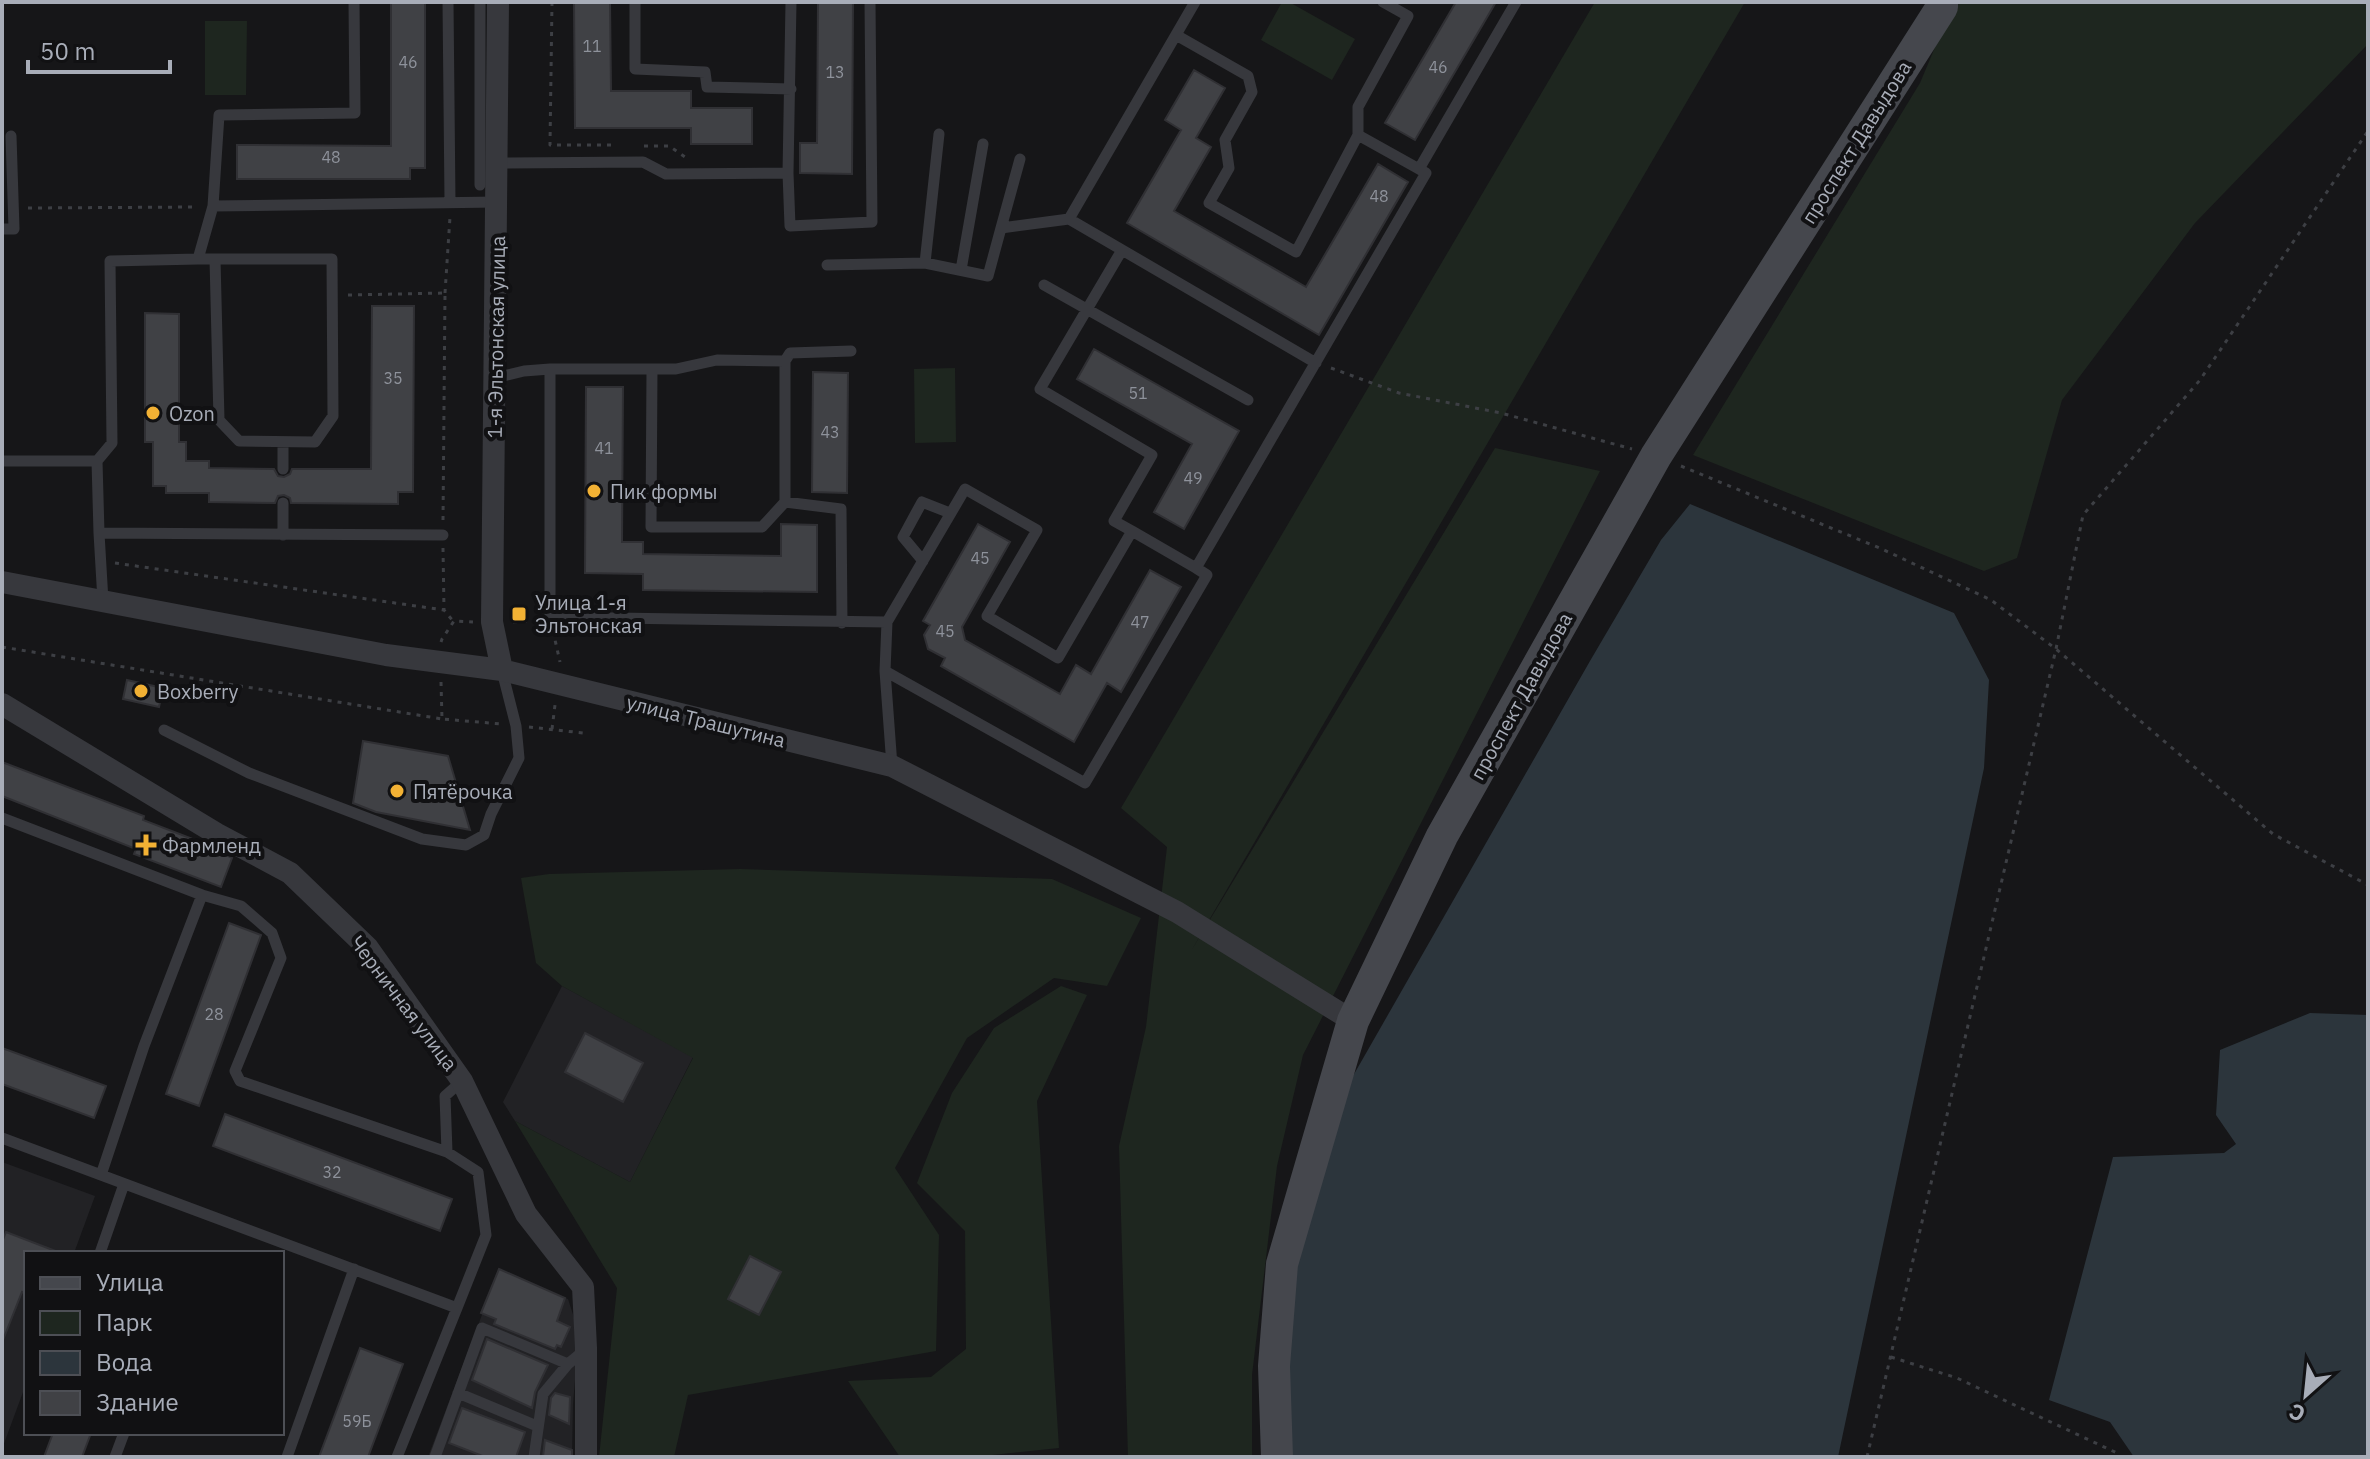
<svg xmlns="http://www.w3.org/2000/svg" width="2370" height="1459" viewBox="0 0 2370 1459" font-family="'IBM Plex Sans',sans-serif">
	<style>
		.built { fill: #222225 }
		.green { fill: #1e261f }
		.water { fill: #2c353c }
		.building { fill: #404145; stroke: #303034; stroke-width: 2 }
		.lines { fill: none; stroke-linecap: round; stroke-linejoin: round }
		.path { stroke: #3d3f44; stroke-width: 3; stroke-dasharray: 4 6; stroke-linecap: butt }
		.lane { stroke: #37383d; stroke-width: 11 }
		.street { stroke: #37383d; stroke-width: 22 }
		.secondary { stroke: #45474d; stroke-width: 32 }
		.poi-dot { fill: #f2b134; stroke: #111113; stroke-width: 3 }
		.labels { text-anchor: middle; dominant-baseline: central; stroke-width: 8; stroke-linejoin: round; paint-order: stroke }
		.number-label { font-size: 16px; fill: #8e929b }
		.street-label { font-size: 20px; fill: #a8adb8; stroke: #111113 }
		.poi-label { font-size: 20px; fill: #a8adb8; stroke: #111113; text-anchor: start }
	</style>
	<rect width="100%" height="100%" fill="#161618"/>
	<path class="built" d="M562,986L693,1057L630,1182L515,1121L503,1102Z
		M2,1162L95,1196L74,1253H26V1384L2,1449Z
		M499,1270L568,1299L579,1333L573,1404L572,1457H428Z"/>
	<path class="green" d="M1282,2H1289L1355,39L1332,80L1261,40Z
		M1595,2H1745L1191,951L1495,448L1600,471L1303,1055L1277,1166L1252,1375V1457H1128L1119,1146L1146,1027L1167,847L1121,808Z
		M1954,2H2368V44L2195,223L2062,400L2017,558L1984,571L1693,455L1920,83Z
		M205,21H247L246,95H205Z
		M955,368L956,442L915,443L914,369Z
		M740,869L1052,879L1141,918L1107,986L1054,978L967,1038L895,1168L939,1235L936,1351L688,1395L674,1457H599L617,1288L515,1121L630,1182L693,1058L562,986L536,963L521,878L549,874Z
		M1061,986L1087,995L1037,1101L1059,1448L974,1457H900L848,1381L931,1377L966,1349L965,1231L917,1183L952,1093L994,1028Z"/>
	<path class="water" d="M1690,504L1954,613L1989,680L1984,768L1838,1457H1291L1285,1390L1296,1266L1345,1090L1590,661L1661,540Z
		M2310,1013L2368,1015V1457H2134L2110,1422L2049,1400L2113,1157L2224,1153L2236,1144L2216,1115L2220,1050Z"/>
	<path class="building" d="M391,2H425V168H410V179H237V145L391,146Z
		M574,2H610L611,91H691V108H752V144H691V128H575Z
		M818,2H853L852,174L800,173V143H817Z
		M1456,2H1496L1415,140L1385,123Z
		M1194,70L1225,88L1196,138L1211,147L1174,211L1306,287L1378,164L1408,182L1319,335L1127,223L1181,130L1165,120Z
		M372,306H414L413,492H398V504L291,503L290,498L284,495L278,496L275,503L209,502V493H166V486H153V442H145V313L179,314V442H186V461H209V468L274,469L278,476L284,477L290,474L292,469H371Z
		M1094,349L1239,431L1184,529L1154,512L1192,444L1077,379Z
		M813,372L848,373L847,493L812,492Z
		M586,387H623L622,542H643V554L781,556V524L817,525V592L643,590V574L585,573Z
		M978,524L1010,542L962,627L965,640L1060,694L1076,665L1091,674L1150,570L1181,587L1121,692L1107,683L1074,742L941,666L945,658L928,649L924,635L930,625L923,621Z
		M127,680L163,688L159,707L123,699Z
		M363,741L448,756L470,830L376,812L353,803Z
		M2,762L144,816L143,820L208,845L232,858L221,887L134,854L136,849L2,796Z
		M229,923L261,935L199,1106L166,1094Z
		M585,1033L643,1063L623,1102L565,1072Z
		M2,1048L106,1086L94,1118L2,1084Z
		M225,1114L452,1199L440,1231L213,1146Z
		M6,1232L58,1252L26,1253V1294L22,1292L3,1340L2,1242Z
		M750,1256L781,1272L759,1315L728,1299Z
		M499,1269L565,1298L557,1321L570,1327L561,1347L557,1345L555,1349L494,1324L496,1319L481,1313Z
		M487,1339L548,1365L535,1392L532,1408L472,1380Z
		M360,1348L403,1364L368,1457H319Z
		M555,1393L570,1397L569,1424L549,1415L551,1398Z
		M462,1408L525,1432L516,1457H485L449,1443Z
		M53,1433H91L82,1457H44Z
		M545,1440L572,1450V1457H543Z"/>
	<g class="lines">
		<path class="path" d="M552,2L550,145H612
			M644,146H669L688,159
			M28,208L197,207
			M445,293L450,217
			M348,295L445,293L443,521
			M1331,368L1399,393L1501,413L1632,449
			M1681,466L1882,549L1991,600L2056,649L2273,834L2368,885
			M443,548L444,610L453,621
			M115,563L444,610
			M513,622L537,620
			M553,631L560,662
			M441,642L442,639L454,621L473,622
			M2,647L442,719
			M441,682L442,719L502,724
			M529,727L583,733
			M552,729L555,705
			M1891,1357L1957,1378L2119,1454
			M1867,1457L2056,649L2083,515L2200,380L2368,131"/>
		<path class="lane" d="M354,2L355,113L219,115L213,206L198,259L110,261L112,443L97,461L99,533L443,535
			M448,2L450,202
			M635,2V69L705,72L707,87L791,89
			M1195,2L1069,219L1316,363
			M1176,35L1248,76L1252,92L1225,140L1229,168L1209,203L1296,252L1358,135V107L1408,16L1383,2
			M1358,135L1419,169
			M498,163L643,162L666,174L788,173L791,2
			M788,173L790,226L872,222L870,2
			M480,185V2
			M213,206L497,202
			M1001,228L1020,159
			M2,229H14L11,136
			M198,259H332L333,416L315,442L239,441L219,420L215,259
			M925,263L939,134
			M827,265L925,263L988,276L1001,228L1069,219
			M961,270L983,144
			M1044,285L1248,400
			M785,361V502L841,509L842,623
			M550,369V617L887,622L885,671L892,766
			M652,369L651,527H762L785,502
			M495,378L524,371L550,369H676L717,360L785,361L790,353L851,351
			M2,461H97
			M283,469V442
			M283,503V535
			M1132,531L1196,568
			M99,533L103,601
			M923,561L903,537L922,502L950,513
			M887,622L965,489L1037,530L987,616L1058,658L1132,531L1114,521L1152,455L1040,389L1122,250
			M885,671L1085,783L1207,575L1196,568L1426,173L1419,169L1516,2
			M164,730L249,773L422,839L466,845L484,835L491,814L519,758L516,726L502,671
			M2,818L202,895
			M2,1138L457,1308L486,1235L478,1172L447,1152L240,1081L235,1071L281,958L272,933L241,906L202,895L144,1046L101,1175
			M447,1152L445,1096L462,1081
			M100,1253L124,1184
			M458,1393L537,1426
			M115,1457L124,1433
			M287,1457L354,1269
			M397,1457L457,1308
			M435,1457L482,1328L568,1364
			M534,1457L543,1394L568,1364L586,1349"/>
		<path class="street" d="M498,2L492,622L502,670
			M2,582L386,655L502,670L892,766L1177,912L1353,1021
			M2,704L217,834L290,873L368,948L462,1081L526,1214L583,1287L586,1348V1457"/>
		<path class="secondary" d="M1277,1457L1274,1366L1282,1264L1353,1021L1442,836L1656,456L1942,7V2"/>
	</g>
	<g class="poi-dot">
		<circle cx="153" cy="413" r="8"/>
		<circle cx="594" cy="491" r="8"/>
		<rect x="511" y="606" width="16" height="16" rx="4"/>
		<circle cx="141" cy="691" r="8"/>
		<circle cx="397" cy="791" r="8"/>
		<path d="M142 833h8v8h8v8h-8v8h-8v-8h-8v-8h8z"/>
	</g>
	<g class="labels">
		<g class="number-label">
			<text x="592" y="46">11</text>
			<text x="408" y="62">46</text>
			<text x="1438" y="67">46</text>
			<text x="835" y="72">13</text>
			<text x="331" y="157">48</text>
			<text x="1379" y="196">48</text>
			<text x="393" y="378">35</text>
			<text x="1138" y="393">51</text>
			<text x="830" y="432">43</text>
			<text x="604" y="448">41</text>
			<text x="1193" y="478">49</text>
			<text x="980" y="558">45</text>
			<text x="1140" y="622">47</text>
			<text x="945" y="631">45</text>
			<text x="214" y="1014">28</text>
			<text x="332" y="1172">32</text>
			<text x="357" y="1421">59Б</text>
		</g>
		<g class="street-label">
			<text transform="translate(1856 142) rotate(-58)">проспект Давыдова</text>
			<text transform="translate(496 337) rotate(-89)">1-я Эльтонская улица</text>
			<text transform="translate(1521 696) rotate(-61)">проспект Давыдова</text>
			<text transform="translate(706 721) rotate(14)">улица Трашутина</text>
			<text transform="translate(404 1003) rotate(53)">Черничная улица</text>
		</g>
		<g class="poi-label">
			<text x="169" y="413">Ozon</text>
			<text x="610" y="491">Пик формы</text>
			<text x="535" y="602">Улица 1-я<tspan x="535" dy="23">Эльтонская</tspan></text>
			<text x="157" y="691">Boxberry</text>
			<text x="413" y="791">Пятёрочка</text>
			<text x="162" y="845">Фармленд</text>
		</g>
	</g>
	<rect width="2370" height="1459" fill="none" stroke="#a8adb8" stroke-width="8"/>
	<rect x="24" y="1251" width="260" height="184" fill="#111113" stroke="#4d4f55" stroke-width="2"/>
	<rect x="40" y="1277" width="40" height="12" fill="#45474d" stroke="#4d4f55" stroke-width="2"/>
	<text x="96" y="1291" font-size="24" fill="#a8adb8">Улица</text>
	<rect x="40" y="1311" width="40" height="24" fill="#1e261f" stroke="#4d4f55" stroke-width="2"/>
	<text x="96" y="1331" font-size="24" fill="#a8adb8">Парк</text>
	<rect x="40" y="1351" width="40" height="24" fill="#2c353c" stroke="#4d4f55" stroke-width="2"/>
	<text x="96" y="1371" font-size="24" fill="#a8adb8">Вода</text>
	<rect x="40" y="1391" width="40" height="24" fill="#404145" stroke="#4d4f55" stroke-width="2"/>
	<text x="96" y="1411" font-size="24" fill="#a8adb8">Здание</text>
	<g transform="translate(2306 1395) rotate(207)" stroke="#111113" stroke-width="6" paint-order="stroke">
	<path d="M0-6L14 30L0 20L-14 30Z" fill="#a8adb8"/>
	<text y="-12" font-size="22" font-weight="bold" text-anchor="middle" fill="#a8adb8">С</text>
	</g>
	<path d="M28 60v12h142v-12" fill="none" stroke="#a8adb8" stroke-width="4"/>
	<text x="40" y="60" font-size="24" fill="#a8adb8" stroke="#111113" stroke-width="6" paint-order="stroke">50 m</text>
</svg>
